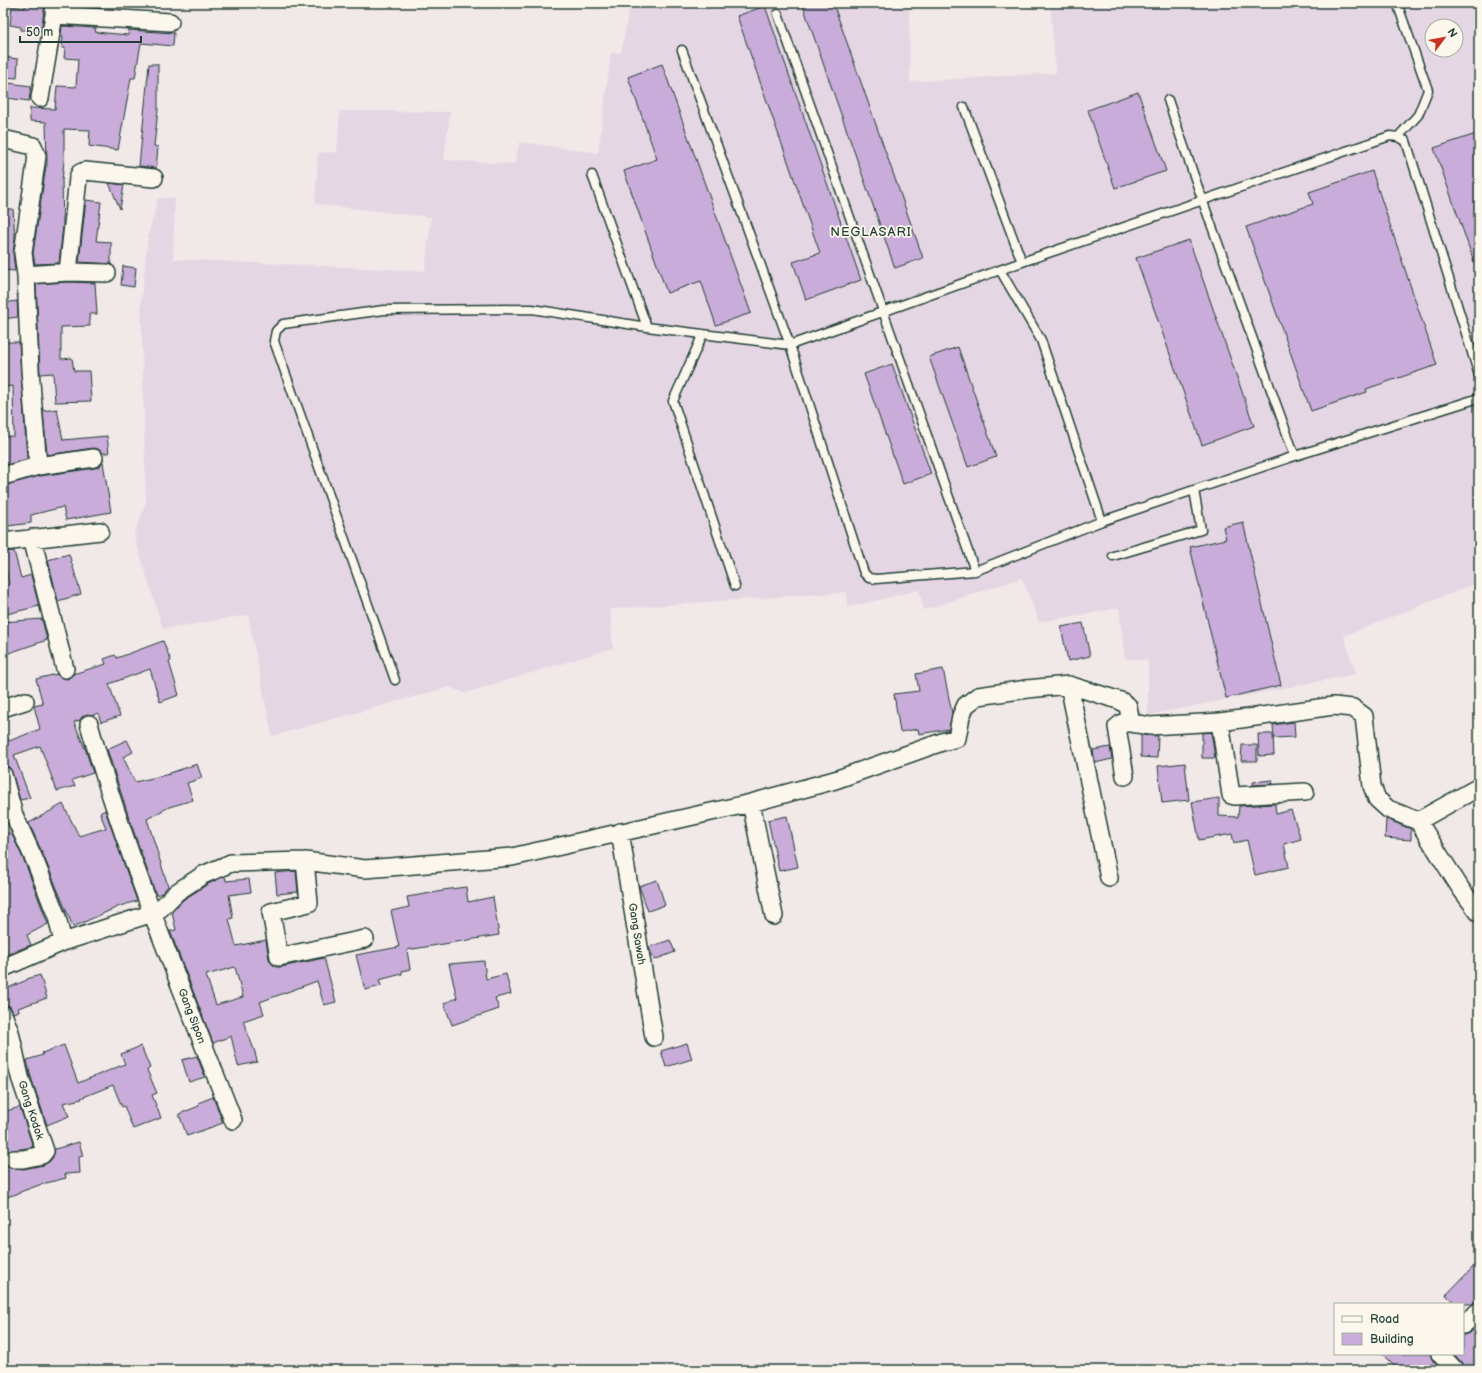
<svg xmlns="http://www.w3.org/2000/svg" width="1482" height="1373" viewBox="0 0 1482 1373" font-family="'Balsamiq Sans',sans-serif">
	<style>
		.built { fill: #e5d6e4; fill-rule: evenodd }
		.building { fill: #c9acd9; stroke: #1f3d34; fill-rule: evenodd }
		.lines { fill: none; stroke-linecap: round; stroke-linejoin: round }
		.service-casing { stroke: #1f3d34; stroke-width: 11 }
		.minor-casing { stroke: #1f3d34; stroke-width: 20 }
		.service { stroke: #fbf7ec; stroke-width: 8 }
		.minor { stroke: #fbf7ec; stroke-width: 17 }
		.labels { text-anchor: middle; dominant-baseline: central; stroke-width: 3.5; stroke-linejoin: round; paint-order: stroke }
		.street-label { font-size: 11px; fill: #1f3d34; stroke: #fbf7ec }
		.quarter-label { font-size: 13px; letter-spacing: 1px; fill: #1f3d34; stroke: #fbf7ec }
	</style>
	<rect width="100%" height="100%" fill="#f1e8e8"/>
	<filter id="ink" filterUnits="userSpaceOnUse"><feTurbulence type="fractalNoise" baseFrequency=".025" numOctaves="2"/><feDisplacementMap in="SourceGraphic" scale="8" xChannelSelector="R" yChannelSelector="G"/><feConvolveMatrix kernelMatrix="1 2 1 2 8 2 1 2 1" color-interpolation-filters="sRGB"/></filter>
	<g filter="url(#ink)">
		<path class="built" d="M630,3H909L910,82L1056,73L1050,3H1479V582L1344,636L1356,674L1148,715V660L1125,658L1119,608L1039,622L1022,578L924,610L919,590L848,607L847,592L610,609L613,648L465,693L449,687L272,736L248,615L163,629L134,535L146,502L141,301L148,236L158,198H175L173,259L425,271L431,217L315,204L318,153L337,152L340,111L450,112L444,160L514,164L520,142L598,153L611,53H621ZM1432,26H1456V50H1432Z"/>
		<path class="building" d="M25,3H45L41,31L21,30V27L10,25L12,6L25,8Z
			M65,3H97L95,7L65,6Z
			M802,3H833L923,258L895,268Z
			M765,6L861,280L806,300L793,262L820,253L737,16Z
			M62,26L96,28L95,32L128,35L129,30L174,33L173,46L141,43L135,78H131L118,150L89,146L90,130L64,129V161L62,181L63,226L59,263L35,264L33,253L46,166H47L46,122L30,121V108L55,109L57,86L76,87L78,59L64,58L65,48H62L63,37L61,36Z
			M3,57L18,59L17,78L3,77Z
			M149,64H158V110L154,146L158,147L156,168L139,166Z
			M662,64L751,313L716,325L701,281L667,293L624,171L657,159L628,77Z
			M9,83L31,86L29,101L7,98Z
			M1138,92L1166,171L1115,188L1088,110Z
			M1479,133V269L1477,270L1434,148Z
			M1372,171L1437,365L1366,389L1367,392L1311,411L1246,227L1313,204L1309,192Z
			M109,183L124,185L120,209Z
			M86,200L101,202L96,241L111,242V264L79,262Z
			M3,209H13L15,238L13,254L15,271L3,270Z
			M1189,240L1254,426L1202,445L1136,258Z
			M123,266L136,268L134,287L121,285Z
			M68,282L95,283L97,314H89L90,326L61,327V359L72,358L74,371H89L91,401L55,402L53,373L40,374L36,284Z
			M17,301L18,317L3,319V303Z
			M3,342H19L27,459L3,466V437L14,436L13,386L4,387Z
			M958,347L996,457L968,467L929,357Z
			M892,364L931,474L903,484L864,374Z
			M57,409L63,440L107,436L109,453H103L98,449L93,448L47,455L43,411Z
			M103,462L111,512L66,520L63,507L31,515V523L8,526L9,531L3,532V486L40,476L95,468L100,466Z
			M1243,522L1281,685L1226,698L1190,547L1226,539L1223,527Z
			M14,551L21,578L31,575L39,606L3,615V585L9,584L3,559V552Z
			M69,554L81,594L58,601L48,560Z
			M42,619L47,640L3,655V622Z
			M1083,623L1090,656L1068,661L1061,627Z
			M163,641L171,661L169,662L179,695L160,702L150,669L109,684L120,716L101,722L98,713L93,715L87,714L82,717L80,720L74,722L86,751L93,773L72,780L75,786L57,791L40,746L14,755L30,798L20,800L12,772L10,768L3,765V729H4L9,741L40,729L34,706L43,704L36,679L57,674L62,678L68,679L73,674L106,664L104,659L115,655L117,658Z
			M943,669L952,713L949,729L919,734L918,729L900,732L894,694L919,691L916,674Z
			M1294,722L1295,737L1274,738L1273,725Z
			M1211,732L1215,758H1202V733Z
			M1258,734H1273L1274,755L1259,756Z
			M1141,735L1158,736L1157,758L1141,757Z
			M127,740L133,752L123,757L135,782L170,774V773L197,764L202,778L187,783L193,800L169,807L147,819L168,886L162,893L156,895L130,821L107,749Z
			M1242,745H1257V761H1241Z
			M1110,747L1112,759L1095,763L1093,750Z
			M1185,763L1189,800L1162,803L1158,766Z
			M1272,780L1273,784L1253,785V782Z
			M1219,798V816L1238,817L1239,806L1275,804L1276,814L1291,810L1301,839L1284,844L1289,867L1255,875L1247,840L1234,843L1232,834L1199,840L1192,802Z
			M63,804L79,836L106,828L100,813L105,810L137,901L120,906L73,927L44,857L29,823Z
			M787,816L798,867L779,871L768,820Z
			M1386,819L1411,829V840L1385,838Z
			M11,832L26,865L48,924L27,935L31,945L3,956V836Z
			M296,871L298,892L277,894L275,873Z
			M225,876L226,881L249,879L251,892L229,895L233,918L229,919L236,946L266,940L269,959L272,964L276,967H281L324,958L336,1002L324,1005L317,981L260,1002L264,1014L243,1021L255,1052L257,1062L238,1066L231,1036L213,1043L170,931L176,930L172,912L183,900L208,884ZM235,967L243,997L216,1005L206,975Z
			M657,880L665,905L648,911L639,886Z
			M466,887L468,902L493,897L499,935L407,950L410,969L402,971V974L379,980L381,986L365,990L356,955L399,947L391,911L409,907L407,897L443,891V890Z
			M670,940L675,952L654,960L649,947Z
			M484,961L486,979L506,974L511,994L495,998L499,1009L452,1025L444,1003L457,998L449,964Z
			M40,975L47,998L18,1008L19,1011L13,1013L10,1006L3,1004V990L27,980V979Z
			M687,1043L692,1059L666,1067L661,1051Z
			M64,1045L78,1083L125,1064L121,1054L141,1046L150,1068L147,1070L157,1093L152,1095L161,1118L133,1129L124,1106L122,1107L113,1085L81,1098L82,1099L63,1103L69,1116L47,1125L30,1074L27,1060L43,1055L42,1053Z
			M197,1056L205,1077L189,1082L182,1060Z
			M213,1097L223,1123L187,1136L179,1114L199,1106L198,1103Z
			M20,1107L33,1147L9,1151L5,1154L4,1159L5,1164L9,1167L23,1169L44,1165L50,1161L53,1157L55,1149L79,1142L83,1156L79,1157L80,1173L65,1174L66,1178L42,1184L20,1192V1193L3,1198V1112Z
			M1479,1261V1301L1472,1304H1456L1446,1295Z
			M1479,1324V1370H1465L1462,1363L1454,1354H1463V1335L1470,1333Z
			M1382,1354H1430L1433,1361L1441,1370H1398Z"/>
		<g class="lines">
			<defs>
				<path id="service" d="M1397,3L1428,90L1418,115L1398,137
					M682,50L790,345L1022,262L1390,136L1398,137L1406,141L1479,375
					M1168,100L1202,199L1295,456
					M964,107L1022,262
					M592,175L647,327
					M1000,270L1041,340L1102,521
					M703,334L673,401L735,586
					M1113,556L1201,530L1194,490
					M975,571L1102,521L1295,456L1479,398
					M395,680L274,341L276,331L283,324L384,310L532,309L647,327L790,345L864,573L869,578L876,579L975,571L778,14"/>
				<path id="minor" d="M54,15L170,22
					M40,98L54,15L55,3
					M3,139L33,146L37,156L23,253L26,275L30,370L38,466
					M68,272L78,178L80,173L85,171L154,178
					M26,275L68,272L107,273
					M3,476L38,466L94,458
					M32,538L65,669
					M3,542L100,531
					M1069,685L1109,878
					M3,708L25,701
					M1220,722L1231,795L1235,796L1305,792
					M89,724C127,859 182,989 233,1120
					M3,775L14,815L35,861L57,917L63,942
					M1125,776L1117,727L1122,723H1131
					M751,803L774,916
					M1418,821L1479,787
					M620,832L654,1037
					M305,861L309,903L271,912L279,957L365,939
					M3,968L63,942L153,913L161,908L177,892L203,875L231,863L305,861L365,869L512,857L751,803L835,780L942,742L957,738L961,716L966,705L978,696L1027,689L1069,685L1121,701L1128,706L1131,723L1150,726L1220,722L1333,706L1353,708L1364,716L1372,786L1377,799L1388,809L1418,821L1461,889L1479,913
					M3,1014L10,1032L20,1077L45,1151L42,1155L23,1159H14
					M1463,1325L1479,1311
					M1440,1354L1455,1370"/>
			</defs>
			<use href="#service" class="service-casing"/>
			<use href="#minor" class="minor-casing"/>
			<use href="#service" class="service"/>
			<use href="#minor" class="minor"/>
		</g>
	</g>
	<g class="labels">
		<g class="street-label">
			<text transform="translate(637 934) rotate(81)">Gang Sawah</text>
			<text transform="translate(192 1016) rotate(69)">Gang Sipon</text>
			<text transform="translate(31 1110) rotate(72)">Gang Kodok</text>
		</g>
		<g class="quarter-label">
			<text x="871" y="232">NEGLASARI</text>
		</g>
	</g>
	<rect width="1482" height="1373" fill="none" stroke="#fbf7ec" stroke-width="16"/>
	<rect x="8" y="8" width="1466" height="1357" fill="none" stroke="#1f3d34" stroke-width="1.5" filter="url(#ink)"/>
	<rect x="1334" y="1303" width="130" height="52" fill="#fbf7ec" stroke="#a3ada2"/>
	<rect x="1342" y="1316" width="20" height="6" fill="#fbf7ec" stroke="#a3ada2"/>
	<text x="1370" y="1323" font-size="12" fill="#1f3d34">Road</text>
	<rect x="1342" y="1333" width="20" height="12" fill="#c9acd9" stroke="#a3ada2"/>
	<text x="1370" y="1343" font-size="12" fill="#1f3d34">Building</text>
	<g transform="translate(1444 38) rotate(58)"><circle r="19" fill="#fbf7ec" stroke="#a3ada2"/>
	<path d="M0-3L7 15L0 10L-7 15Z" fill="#c8321e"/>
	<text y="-6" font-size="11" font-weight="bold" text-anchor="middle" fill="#1f3d34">N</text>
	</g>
	<path d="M20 36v6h121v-6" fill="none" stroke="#1f3d34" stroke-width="2"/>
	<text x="26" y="36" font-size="12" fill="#1f3d34" stroke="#fbf7ec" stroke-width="3" paint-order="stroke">50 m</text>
</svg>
